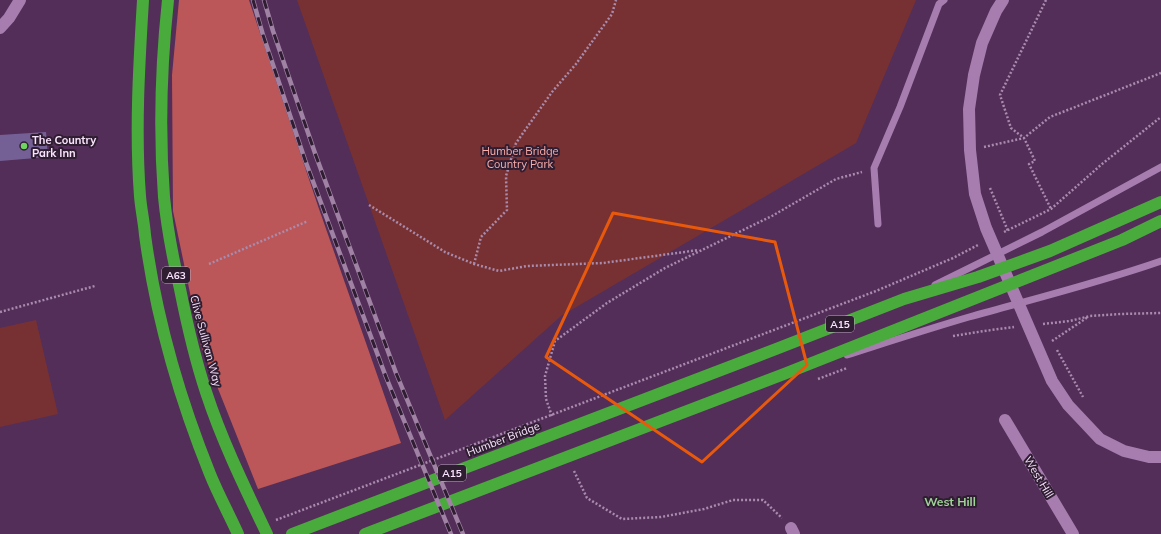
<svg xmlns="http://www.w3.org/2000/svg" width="1161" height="534" viewBox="0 0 1161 534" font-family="Mulish,sans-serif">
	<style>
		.green { fill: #783132 }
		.forest { fill: #bb5758 }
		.building { fill: #756096 }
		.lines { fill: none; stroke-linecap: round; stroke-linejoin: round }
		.path { stroke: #a88bad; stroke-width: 2.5; stroke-dasharray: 2 2; stroke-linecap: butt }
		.lane { stroke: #a67dae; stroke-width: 7 }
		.street { stroke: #a67dae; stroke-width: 12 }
		.highway { stroke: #4aab3d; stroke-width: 12 }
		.rail-casing { stroke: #a082a5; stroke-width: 4.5 }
		.rail { stroke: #2f1e32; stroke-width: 3; stroke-dasharray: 9; stroke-linecap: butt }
		.marked { fill: none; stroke: #e8590c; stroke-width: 3; stroke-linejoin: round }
		.poi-dot { fill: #6ed360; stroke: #2f1e32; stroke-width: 1.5 }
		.labels { text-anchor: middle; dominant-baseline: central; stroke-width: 4; stroke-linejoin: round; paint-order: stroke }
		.shield { fill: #2f1e32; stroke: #bca8c0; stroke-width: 1 }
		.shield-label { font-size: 10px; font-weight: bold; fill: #f9e3fd }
		.poi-label { font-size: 11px; font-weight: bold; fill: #f9e3fd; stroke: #2f1e32; text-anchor: start }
		.park-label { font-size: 11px; fill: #fdadaa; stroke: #2f1e32 }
		.street-label { font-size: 11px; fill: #f9e3fd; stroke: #2f1e32 }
		.neighbourhood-label { font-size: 12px; font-weight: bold; fill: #a0d598; stroke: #2f1e32 }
	</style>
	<rect width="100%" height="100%" fill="#532e59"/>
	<path class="green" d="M297,0H916L856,143L561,316L445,420Z
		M36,320L58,414L0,427V328Z"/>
	<path class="forest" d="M179,0H249L318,206L401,443L258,489L201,346L173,211L172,75Z"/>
	<path class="building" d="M46,132L48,157L0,161V135Z"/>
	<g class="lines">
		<path class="path" d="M1046,0L1000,95L1011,128L1024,138L1035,161L1029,164L1051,209
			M984,147L1024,138L1050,117L1161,73
			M990,188L1008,231
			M369,205L445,252L474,264L499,271L527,266L603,263L699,250
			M1004,232L1051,209L1102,164L1161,117
			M209,264L308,221
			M474,264L481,237L507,210L506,176L516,143L552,92L576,64L612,14L616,0
			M0,312L95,286
			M1043,324L1070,321L1090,316L1120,314L1161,313
			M953,336L984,331L1014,327
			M1052,341L1088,317
			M1057,350L1083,397
			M818,379L847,368
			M552,416L546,399L545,376L555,341L607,303L665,268L772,216L836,179L862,172
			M574,471L587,498L622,519L661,517L704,509L733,500H763L782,518
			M276,520L876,291L953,258L978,245"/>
		<path class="lane" d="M878,224L874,168L900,107L939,4L944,0
			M935,285L1042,232L1161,167
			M847,355C888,342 928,329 969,317C1033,299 1098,283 1161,261"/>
		<path class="street" d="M1003,0L996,11L982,43L974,75L969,109L970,150L975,194L986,228L1052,381L1068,405L1100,439L1124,451L1149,457H1161
			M0,28L9,18L20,0
			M1005,420L1073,534
			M791,528L794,534"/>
		<path class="highway" d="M143,0C139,66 135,131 140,196C141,209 144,222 145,235C156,317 179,397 210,474C218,494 229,514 238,534
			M168,0C161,65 159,131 164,197C167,228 173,259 180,289C187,324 195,359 206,392C222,441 245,488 267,534
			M292,534L776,349L904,299L978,277L1050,251L1161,202
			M365,534L784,374L1122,240L1161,221"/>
		<defs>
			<path id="rail" d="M253,0L263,35L305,160L386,377L451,534
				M264,0L273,31L316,156L396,373L463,534"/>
		</defs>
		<use href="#rail" class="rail-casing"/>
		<use href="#rail" class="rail"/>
	</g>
	<path class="marked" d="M613,213L775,242L807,365L702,462L546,357Z"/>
	<circle class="poi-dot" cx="24" cy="146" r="4"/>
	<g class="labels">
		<g class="shield">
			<rect x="162" y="267" width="28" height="16" rx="3"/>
			<rect x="826" y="316" width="28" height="16" rx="3"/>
			<rect x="438" y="465" width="28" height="16" rx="3"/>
		</g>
		<g class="shield-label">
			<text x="176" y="275">A63</text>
			<text x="840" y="324">A15</text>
			<text x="452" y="473">A15</text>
		</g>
		<g class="poi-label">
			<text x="32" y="140">The Country<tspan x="32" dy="13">Park Inn</tspan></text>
		</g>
		<g class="park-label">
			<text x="520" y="151">Humber Bridge<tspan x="520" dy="13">Country Park</tspan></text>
		</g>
		<g class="street-label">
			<text transform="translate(206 341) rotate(75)">Clive Sullivan Way</text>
			<text transform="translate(503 439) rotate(-21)">Humber Bridge</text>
			<text transform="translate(1039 477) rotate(59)">West Hill</text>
		</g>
		<g class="neighbourhood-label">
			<text x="950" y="501">West Hill</text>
		</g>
	</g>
</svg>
